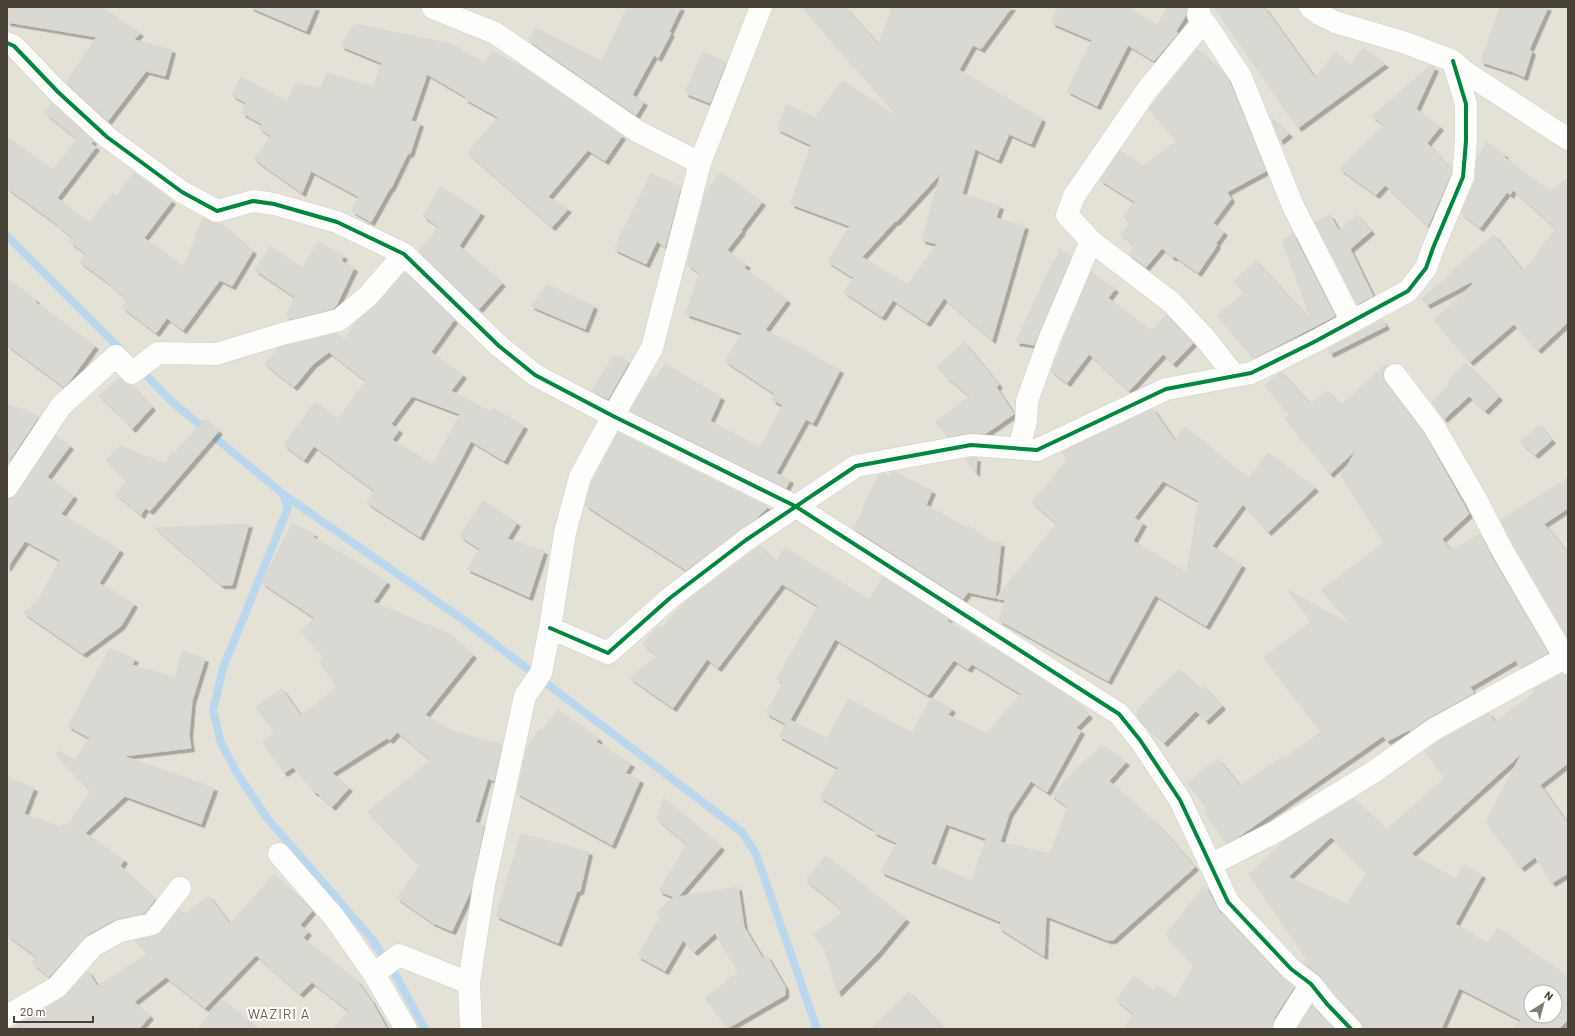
<svg xmlns="http://www.w3.org/2000/svg" width="1575" height="1036" viewBox="0 0 1575 1036" font-family="Barlow,sans-serif">
	<style>
		.residential { fill: #e4e1d7; fill-rule: evenodd }
		.lines { fill: none; stroke-linecap: round; stroke-linejoin: round }
		.stream { stroke: #bbd7ee; stroke-width: 8 }
		.building { fill: #dad8d3; stroke: #d9d6d0; fill-rule: evenodd; filter: url(#shadow) }
		.street-casing { stroke: #cecdc8; stroke-width: 23 }
		.street { stroke: #fdfdfc; stroke-width: 22 }
		.cycleway-casing { stroke: #fff; stroke-width: 6 }
		.cycleway { stroke: #00873e; stroke-width: 4 }
		.labels { text-anchor: middle; dominant-baseline: central; stroke-width: 4; stroke-linejoin: round; paint-order: stroke }
		.neighbourhood-label { font-size: 14px; letter-spacing: 1px; fill: #69604d; stroke: #fff }
	</style>
	<defs>
		<filter id="shadow"><feDropShadow dx="3.5" dy="3.5" stdDeviation="0" flood-color="#0004"/></filter>
	</defs>
	<rect width="100%" height="100%" fill="#f0efea"/>
	<path class="residential" d="M7,7H1568V1029H7ZM1531,992H1555V1016H1531Z"/>
	<g class="lines">
		<path class="stream" d="M7,236L124,353
			M139,368L171,401L283,494L462,619L742,832L756,854L817,1029
			M283,494L288,508L223,668L213,710L221,743L237,773L267,818L372,939L396,976L425,1029"/>
	</g>
	<path class="building" d="M7,7H101L140,33L134,40L172,50L165,76L146,71L108,121L66,82L97,37L7,22Z
		M250,7H316L306,31Z
		M627,7H681L669,32L671,33L658,58L654,55L632,95L644,102L636,115L529,41L536,28L602,62Z
		M802,7H845L879,45L892,7H1012L981,49L973,45L959,70L1042,119L1031,144L1009,134L998,160L975,149L962,194L1000,206L996,218L1025,226L992,340L944,298L927,323L893,300L882,317L844,292L854,278L828,262L850,226L791,204L811,145L777,129L787,105L815,118L842,81L898,117H899ZM941,173L922,240L937,244L908,285L862,257L895,221L896,222Z
		M1058,7H1128L1157,25L1168,7H1187L1186,15L1176,31L1178,33L1154,61L1128,45L1097,106L1067,91L1092,40L1052,23Z
		M1214,7H1264L1315,78L1336,53L1351,65L1363,48L1385,64L1298,128Z
		M1500,7H1548L1529,50L1532,51L1524,77L1509,70V71L1481,62Z
		M355,24L451,44L485,64L492,51L517,65V64L622,136L605,161L588,150L548,197L568,209L552,227L468,153L498,117L465,99L466,97L427,74L411,121L420,123L410,154L408,153L391,188H390L371,222L352,211L359,197L311,171L302,193L254,159L271,136L259,128L262,124L242,113L246,103L232,95L241,77L287,102L296,83L321,89L326,73L373,87L382,63L341,46Z
		M1197,49L1225,75L1230,83L1266,171L1227,192L1231,199L1213,223L1224,232L1216,243L1217,245L1198,273L1174,256L1173,258L1162,248L1146,267L1129,254L1135,247L1121,234L1131,223L1123,216L1135,202L1100,180L1120,151L1143,166L1177,141L1149,109Z
		M703,52L726,62L710,103L685,93Z
		M1430,66L1435,68L1416,109L1440,127L1427,143L1451,169V174L1428,226L1385,185L1376,195L1340,169L1384,125L1372,116Z
		M52,104L93,141L91,144L96,147L57,198L89,223L112,194L116,197L134,173L172,201L144,238L184,267L203,218L211,222L223,225L253,251L232,286L220,280L183,330L167,318L156,333L122,307L127,300L106,281L80,262L86,254L70,242L73,238L58,226V225L7,188V137L53,170L77,139L45,113Z
		M1271,117L1289,134L1280,141Z
		M1487,143L1505,155L1504,157L1550,192L1568,178V322L1538,350L1514,324L1470,362L1434,320L1473,284L1471,282L1427,305L1422,298L1453,272L1452,271L1494,235L1524,272L1556,228L1513,190L1510,195L1507,192L1480,228L1461,213L1475,182L1477,158Z
		M721,172L762,202L741,230L742,231L727,250L747,265L744,268L787,300L765,330L810,353L809,354L840,370L813,423L806,419L776,473L790,480L786,488L630,411L651,376L656,379L665,364L721,397L710,421L760,448L783,405L772,400L775,394L725,361L742,333L686,314L699,273L687,264L705,194Z
		M651,174L681,187L665,247L657,241L646,264L614,249Z
		M441,187L481,213L459,246L502,283L479,309L419,251L439,227L423,216Z
		M1330,215L1339,231L1357,215L1371,231L1350,249L1373,296L1357,304L1315,222Z
		M1293,234L1335,316L1254,358L1217,316L1244,293L1234,281L1256,261L1312,322L1282,240Z
		M318,242L344,256L341,261L354,268L336,306L333,309L292,319L286,316L295,297L255,270L271,247L303,268Z
		M1060,249L1071,257L1034,345L1016,342L1054,260L1056,261Z
		M405,272L454,320L431,352L463,375L451,391L491,412L493,408L524,426L504,461L471,441L420,537L367,503L375,491L314,446L304,460L284,445L315,402L338,419L366,381L329,352L313,364L294,387L265,364L278,348L335,334L345,339L355,323L377,304ZM412,396L460,414L433,465L392,440L399,430L391,424Z
		M1091,272L1115,289L1108,298L1151,331L1166,315L1193,343L1173,364L1163,354L1129,391L1089,354L1067,383L1051,371L1056,358L1061,351L1059,350L1061,345Z
		M7,279L36,300L35,302L95,346L69,382L64,387L7,345Z
		M547,285L594,306L585,329L531,306Z
		M1382,320L1386,326L1330,354L1328,349Z
		M964,342L999,385L996,387L1014,414L985,434L969,433L948,437L936,422L970,396L945,376V375L937,367Z
		M613,357H621L629,362L608,399L592,391Z
		M1466,363L1499,397L1485,411L1469,396L1444,419L1432,402L1450,384L1448,381Z
		M1386,364L1387,366L1383,371V376L1385,382L1423,432L1469,514L1442,539L1451,551L1480,534L1491,556L1548,653L1520,668L1516,660L1470,687L1474,693L1428,718L1410,731L1409,730L1387,741L1383,736L1238,837L1226,843L1204,811L1208,809L1187,783L1218,759L1240,786L1284,756L1285,758L1321,732L1264,658L1311,622L1288,590L1354,627L1321,590L1384,543L1341,476L1357,449L1330,474L1285,419L1290,415L1265,385L1281,372L1310,404L1327,391L1341,405Z
		M119,378L128,385H131L152,407L132,429L119,414L99,396Z
		M7,404L39,416L7,464Z
		M1153,409L1175,441L1185,427L1249,479L1268,453L1315,488L1268,532L1243,504L1212,546L1242,565L1206,626L1155,595L1108,681L999,620L1005,600L996,598L1057,523L1032,503L1067,460L1062,452ZM1163,481L1199,501L1187,573L1133,541L1143,523L1134,518Z
		M205,419L219,431L150,511L145,508L141,515L116,494L127,481L106,460L120,446L166,464L172,451L175,453Z
		M1539,425L1552,440L1535,455L1520,442Z
		M618,433L768,507L758,517L686,570L585,505L592,482Z
		M56,436L70,446L47,477L74,496L61,514L120,550L99,583L134,604L121,626L83,654L24,613L38,601L60,560L25,541L7,568V499L13,498L17,494Z
		M972,458H977L976,473L965,459Z
		M891,472H894L932,491L926,505L967,528L968,526L994,543H1001L995,598L968,592L963,599L853,528L864,510L862,509L879,475L883,474L889,477Z
		M1568,478V508L1544,524L1568,553V638L1513,544L1501,520Z
		M483,501L517,523L507,539L544,551L529,597L467,569L480,549L460,536Z
		M249,524L232,585H221L155,528Z
		M292,524L314,534L313,537L352,560L353,559L387,582L373,602L449,634L473,655L425,715L452,731L502,745L494,781L488,778L475,822L484,825L471,890L452,931L433,923L397,898L420,866L368,812L431,760L397,732L390,740L387,738L332,773L349,788L332,807L316,792L315,793L293,767L284,773L263,742L275,733L256,707L282,689L301,716L337,687L319,661L324,657L301,631L315,618L262,583Z
		M760,546L776,563L785,548L869,600L883,577L949,619L947,621L992,649V647L1074,700L1089,715L1076,728L1081,731L1047,792L1031,781L1009,814L1000,842L1050,854L1068,807L1051,795L1102,745L1126,762L1109,781L1161,828L1195,867L1113,940H1107L1046,916L1044,956L999,928L1001,922L881,872L897,843L873,832L874,830L820,797L838,768L779,736L786,724L766,713L783,683L777,679L818,606L782,584L718,668L707,659L673,708L630,678L657,656L643,644L659,626L661,628L688,600ZM835,639L928,695L954,660L968,669L972,664L1021,694L987,734L948,715L952,709L931,698L912,733L849,699L827,739L790,720ZM946,824L990,840L986,839L972,881L931,864Z
		M110,649L135,659L132,665L175,678L183,651L205,659L192,701L189,736L191,748L123,756L214,788L201,824L125,796L85,833L124,860L120,866L155,899L145,913L114,920L87,935L49,977L32,963L37,957L7,935V778L34,788L24,814L60,827L63,824L67,826L91,791L56,755L59,751L75,760L90,738L68,726Z
		M1179,669L1200,689L1203,686L1222,706L1206,721L1196,711L1164,743L1138,718V709Z
		M1562,674L1568,675V763L1540,785L1568,824V873L1552,883L1535,857L1521,868L1486,822L1522,753L1411,854L1456,879L1463,865L1482,875L1455,924L1488,943L1498,928L1568,977V1019L1559,1029H1513L1521,1020L1459,988L1441,1029H1363L1360,1020L1336,996L1321,976L1303,962L1307,959L1249,875L1284,841L1354,799L1386,830L1445,778L1425,751L1441,740L1489,713L1495,722L1535,693L1533,689ZM1331,837L1367,873L1347,904L1288,877ZM1531,992H1555V1016H1531Z
		M558,710L599,739L596,742L631,764L625,773L640,780L612,845L517,793L527,748L539,730L542,731Z
		M664,798L721,847L678,897L738,887L744,927L763,959L767,956L785,987V995L728,1028L705,998L727,982L726,980L739,973L715,933L694,952L683,940L665,971L638,956L661,916L657,912L674,897L659,891L687,844L657,819Z
		M521,834L589,852L580,891H577L558,943L496,916Z
		M826,856L906,919L877,954L838,993L825,951H827L814,935L844,911L806,880Z
		M274,875L302,900L312,911L300,925L308,932L303,938L357,981L372,1002L387,1029H333L349,1011L312,982L300,994L256,955L205,1008L166,977L134,1002L150,1016L139,1029H12L63,998L88,971L97,986L147,955L135,940L155,936L161,932L179,909L184,915L209,896L230,924Z
		M1204,886L1210,894L1219,911L1282,978L1294,987L1274,1018L1272,1029H1123L1134,1014L1116,1000L1134,976L1154,991L1157,986L1175,998L1194,966L1166,935Z
		M909,992L944,1029H871Z
		M221,999L259,1029H198Z
		M1312,1005L1318,1013L1334,1029H1297Z"/>
	<g class="lines">
		<defs>
			<path id="street" d="M434,7L433,8L495,33L637,131L700,163
				M1310,7L1319,14L1335,22L1406,43L1453,61L1465,72L1568,139
				M1199,11L1198,15L1208,27L1241,77L1293,206L1352,322
				M7,43L14,46L58,92L107,137L182,192L217,211L253,201L274,204L337,222L404,254L499,346L535,375L613,416L795,506L1119,714L1140,740L1180,800L1228,902L1291,969L1311,984L1327,1004L1351,1029
				M1091,241L1171,302L1204,337L1235,376
				M1395,375L1433,425L1476,499L1502,550L1568,663
				M1019,448L1026,422L1027,401L1049,340L1091,241L1067,215L1074,196L1147,90L1203,22
				M7,487L61,406L116,356L132,373L158,353L216,354L282,334L339,320L368,296L404,254
				M550,628L608,653L670,598L746,540L856,466L971,445L1037,450L1166,389L1251,373L1314,342L1408,291L1426,268L1433,248L1463,177L1466,141V104L1453,61
				M279,854L334,917L374,974L406,1029
				M1210,865L1277,831L1375,771L1434,729L1568,656
				M374,974L399,955L469,983
				M7,1016L57,987L93,946L120,931L152,924L180,888
				M471,1029L469,983L484,885L525,696L541,673L550,628L565,533L580,477L613,416L652,348L700,163L761,7
				M1284,1029L1285,1025L1311,984"/>
		</defs>
		<use href="#street" class="street-casing"/>
		<use href="#street" class="street"/>
		<defs>
			<path id="cycleway" d="M7,43L14,46L58,92L107,137L182,192L217,211L253,201L274,204L337,222L404,254L499,346L535,375L613,416L795,506L1119,714L1140,740L1180,800L1228,902L1291,969L1311,984L1327,1004L1351,1029
				M550,628L608,653L670,598L746,540L856,466L971,445L1037,450L1166,389L1251,373L1314,342L1408,291L1426,268L1433,248L1463,177L1466,141V104L1453,61"/>
		</defs>
		<use href="#cycleway" class="cycleway-casing"/>
		<use href="#cycleway" class="cycleway"/>
	</g>
	<g class="labels">
		<g class="neighbourhood-label">
			<text x="279" y="1013">WAZIRI A</text>
		</g>
	</g>
	<rect width="1575" height="1036" fill="none" stroke="#474136" stroke-width="16"/>
	<g transform="translate(1543 1004) rotate(36)"><circle r="19" fill="#ffffff" stroke="#b5b3af"/>
	<path d="M0-3L7 15L0 10L-7 15Z" fill="#827e75"/>
	<text y="-6" font-size="11" font-weight="bold" text-anchor="middle" fill="#474136">N</text>
	</g>
	<path d="M14 1016v6h79v-6" fill="none" stroke="#474136" stroke-width="2"/>
	<text x="20" y="1016" font-size="12" fill="#474136" stroke="#ffffff" stroke-width="3" paint-order="stroke">20 m</text>
</svg>
